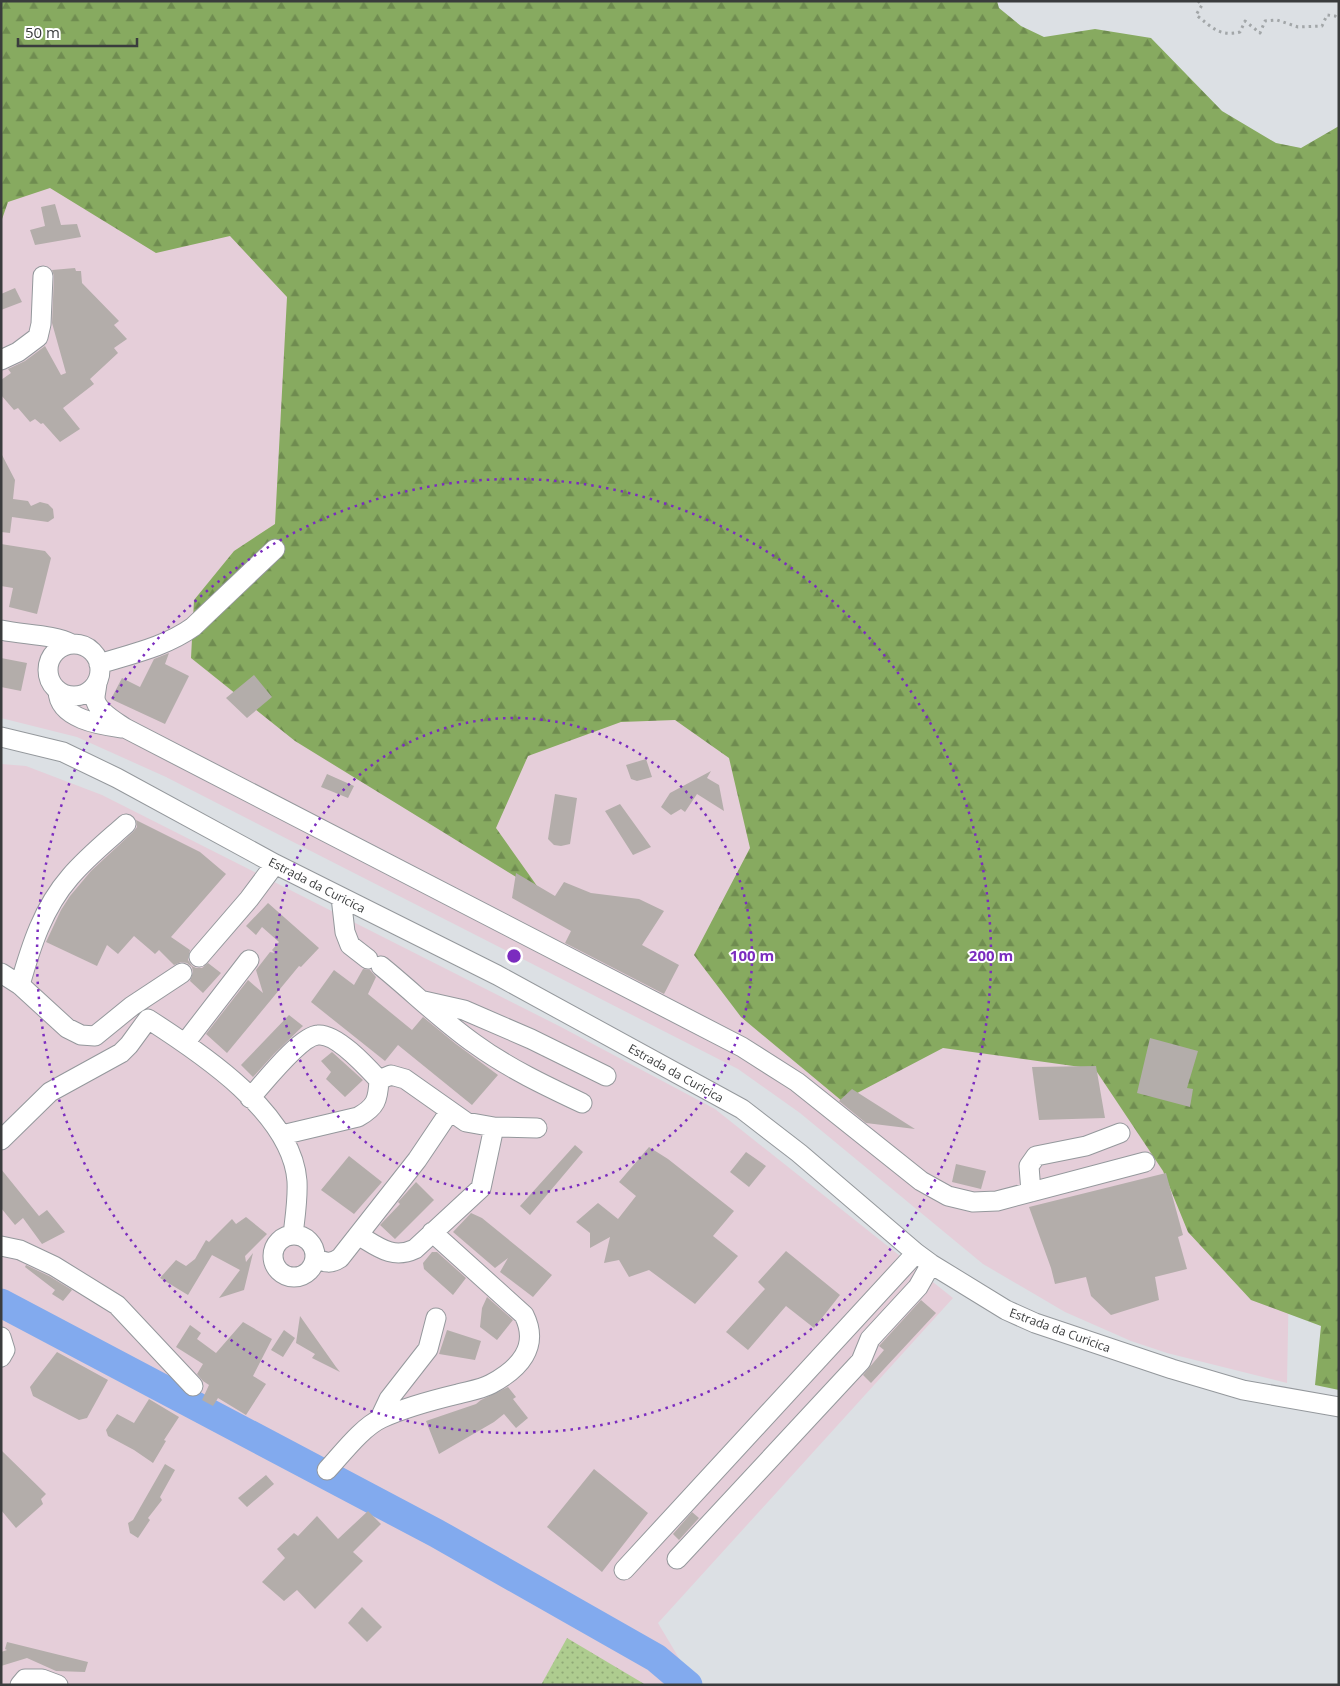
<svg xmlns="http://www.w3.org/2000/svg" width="1340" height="1686" viewBox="0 0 1340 1686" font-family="'Open Sans',sans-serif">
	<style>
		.commercial { fill: #e5ced9 }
		.forest { fill: url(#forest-firs) }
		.garden { fill: url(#garden-dots) }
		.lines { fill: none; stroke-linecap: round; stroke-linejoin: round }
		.river { stroke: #82aaee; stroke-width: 29 }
		.building { fill: #b3adaa }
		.minor-casing { stroke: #94989c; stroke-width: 21 }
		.path { stroke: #a2a6a8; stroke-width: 3; stroke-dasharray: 2.5 4; stroke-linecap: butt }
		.minor { stroke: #fff; stroke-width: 19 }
		.ring { fill: none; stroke: #7b2cbf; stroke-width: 2.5; stroke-dasharray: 2.5 5 }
		.labels { text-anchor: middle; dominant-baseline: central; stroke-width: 4; stroke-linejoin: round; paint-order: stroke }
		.street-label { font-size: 12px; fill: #3a3c3d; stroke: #fff }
		.centre { fill: #7b2cbf; stroke: #fff; stroke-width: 2.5 }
		.ring-label { font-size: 15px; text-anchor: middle; font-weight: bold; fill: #7b2cbf; stroke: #fff; stroke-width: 4; stroke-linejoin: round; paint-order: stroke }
	</style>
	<defs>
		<pattern id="forest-firs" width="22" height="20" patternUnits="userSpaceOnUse" patternTransform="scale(1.25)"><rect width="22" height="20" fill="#87aa60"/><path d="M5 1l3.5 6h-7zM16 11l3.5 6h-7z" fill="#6f8c50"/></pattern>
		<pattern id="garden-dots" width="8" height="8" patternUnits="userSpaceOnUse" patternTransform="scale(1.25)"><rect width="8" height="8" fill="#aecc8f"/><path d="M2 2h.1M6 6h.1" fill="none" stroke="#8fa776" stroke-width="1.8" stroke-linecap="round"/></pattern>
	</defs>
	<rect width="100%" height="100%" fill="#dce0e4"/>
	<path class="commercial" d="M77,176L249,224L606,704L711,717L945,1028L1196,1031L1289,1278L1287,1383L1167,1353L1131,1341L1065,1312L983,1264L800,1113L738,1069L166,777L77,737L1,718V197Z
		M1,764L26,766L102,795L561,1027L715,1109L953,1298L658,1623L695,1685H1Z"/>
	<path class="forest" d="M1,1H997L999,8L1021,26L1044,37L1095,29L1151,38L1222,111L1276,143L1301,148L1339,126V1390L1315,1385L1321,1326L1251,1300L1188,1232L1163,1171L1095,1069L943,1048L842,1101L741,1017L694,955L750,848L729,758L675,720L621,722L528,756L496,828L542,893L295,741L191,658L194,600L234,551L275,524L287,297L230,236L156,253L50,188L8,202L1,222Z"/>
	<path class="garden" d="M567,1638L646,1685H541Z"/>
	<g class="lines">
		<path class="river" d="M1,1303L436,1533L656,1658L688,1685"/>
	</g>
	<path class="building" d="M55,204L61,225L77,224L81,237L35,245L30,230L45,226L41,207Z
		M75,268L76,271H81L82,283L119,321L114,325L127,339L114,348L118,353L90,379L94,384L63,408L80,429L60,442L43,423L41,424L35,419L30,422L18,408L14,410L1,395V380L11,373L8,369L25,361L45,346L61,375L66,373L52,323L54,276L52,270Z
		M15,288L22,302L1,310V294Z
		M1,453L15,480L13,499L28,501L31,506L40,502L48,504L53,509L54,518L48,522L12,517L10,533L1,532Z
		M1,544L45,551L51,558L37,614L9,607L13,588L1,586Z
		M169,653L165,664L189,676L165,724L111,699L122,678L140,687L154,659Z
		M1,658L27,663L21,691L1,687Z
		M254,675L272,697L247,718L226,698Z
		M646,759L652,777L637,781L631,779L626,765Z
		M711,771L707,778L719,785L724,811L697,794L685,812L681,809L671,815L661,807L670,793Z
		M327,774L354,786L348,798L321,787Z
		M555,794L577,798L570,844L561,846L554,845L548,839Z
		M620,804L651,847L633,855L605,811Z
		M136,820L200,852L226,874L171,937L190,950L188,960L192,966L196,968H202L208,963L221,973L203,993L190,981L193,972L192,967L187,963L181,962L174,965L159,950L155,954L134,936L118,954L107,945L97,966L46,942L61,910L70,896L91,871L133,832L137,827Z
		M516,873L555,896L564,882L591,893L639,899L664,911L642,945L679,965L664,994L565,943L571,931L512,898Z
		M268,903L319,948L301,967L299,966L227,1053L206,1034L248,980L263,993L256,970L270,952L275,953L272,950L279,942L262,927L256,935L246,926Z
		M363,969L370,970L376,977L368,994L412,1030L423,1017L456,1044L498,1075L472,1105L398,1045L385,1061L311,1002L334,970L354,985Z
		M289,1015L303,1026L274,1054L253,1077L241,1065Z
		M1150,1038L1198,1051L1187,1088L1193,1089L1190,1107L1137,1093Z
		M332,1052L363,1080L345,1097L326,1079L331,1072L321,1061Z
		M1096,1066L1105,1118L1039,1120L1032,1067Z
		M852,1089L915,1129L866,1123L839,1101Z
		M575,1145L583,1152L530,1215L520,1206Z
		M649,1147L668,1159L734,1211L713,1236L738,1256L695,1304L649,1270L629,1277L619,1260L604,1263L610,1237L590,1248V1233L576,1222L598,1203L618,1219L636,1196L619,1182Z
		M746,1152L766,1166L749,1187L730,1172Z
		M349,1156L382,1182L354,1214L321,1190Z
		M956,1164L986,1171L981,1189L952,1182Z
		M1,1169L39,1216L47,1210L65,1232L42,1244L23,1218L15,1225L1,1208Z
		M1166,1173L1183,1235L1178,1237L1187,1269L1155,1277L1159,1300L1111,1315L1091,1296L1086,1277L1055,1284L1051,1268L1029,1207Z
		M416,1182L434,1200L395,1239L380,1225L400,1204L398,1202Z
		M471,1213L482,1218L552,1275L533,1297L500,1272L508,1258L495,1268L453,1232Z
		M246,1217L267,1234L245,1256L246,1262L253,1253L244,1290L219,1298L240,1270L212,1255L188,1295L160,1278L176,1260L186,1266L195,1259L206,1240L209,1242L232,1219L236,1224Z
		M786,1251L840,1295L814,1328L786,1306L748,1350L726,1332L765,1289L758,1282Z
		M432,1252H437L466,1278L453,1295L424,1269L423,1263Z
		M26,1265L49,1276L72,1290L63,1301L52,1294L55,1290L25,1267Z
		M487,1297L513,1320L497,1340L480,1327L482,1308Z
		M921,1300L936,1313L871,1383L863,1375L884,1350L879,1346Z
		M300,1316L336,1367L340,1372L312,1358L315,1354L296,1343Z
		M243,1322L272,1339L253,1376L266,1384L246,1415L218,1398L213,1406L202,1400L209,1385L203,1381L197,1374L203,1364L176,1347L190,1325L201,1333L197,1339L216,1353Z
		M284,1330L295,1338L283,1357L271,1350Z
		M447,1330L481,1341L475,1360L439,1354Z
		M57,1352L108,1380L87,1418L79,1420L33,1396L30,1387Z
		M508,1387L516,1397L513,1399L528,1418L516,1428L504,1414L494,1422L439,1454L426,1421L476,1404L481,1400Z
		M149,1399L179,1417L164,1440L166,1441L153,1463L134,1450L108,1436L106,1430L117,1414L134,1423Z
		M1,1450L46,1494L41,1499L43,1504L16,1528L1,1510Z
		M165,1464L175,1470L160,1497L162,1500L148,1518L150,1520L138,1538L130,1533L128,1523L133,1520Z
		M594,1469L648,1513L602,1572L547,1527Z
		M266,1475L274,1484L247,1507L238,1498Z
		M368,1511L381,1524L353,1552L363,1561L315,1609L297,1590L284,1601L262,1582L285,1558L277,1549L294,1533L298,1536L317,1516L338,1539Z
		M692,1512L699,1518L679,1540L673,1534Z
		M362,1607L382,1627L367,1642L348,1623Z
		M7,1642L88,1662L85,1672L56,1671L27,1658L1,1666V1652L7,1650L5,1649Z"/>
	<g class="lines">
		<defs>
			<path id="minor" d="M1,360L18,352L38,337L41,324L43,276
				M1,630C23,635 53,634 72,644
				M48 670a26 26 0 1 1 52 0a26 26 0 1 1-52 0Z
				M99,664C131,654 165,647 193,627L275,549
				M97,682C97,687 95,693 95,698C96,711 115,721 125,728L742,1047L797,1082L921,1181L948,1196L973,1202L997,1201L1145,1162
				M58,691C59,719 100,725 122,728
				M1,737L63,752L117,778L275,864L497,975L742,1109L799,1153L916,1253L931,1264L1006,1310L1035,1323L1172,1369L1243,1390L1339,1407
				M341,897L345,932L350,945L368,959
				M199,957L249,899L275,864
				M381,966C413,992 442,1021 475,1044C508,1068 546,1086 582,1103
				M1,973L20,985L67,1028L81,1035L95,1036L132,1006L182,973
				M20,985C31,946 43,908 70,877C86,858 107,841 126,824
				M424,1001L464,1010L531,1039L606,1076
				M185,1043L249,960
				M379,1080L391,1075L405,1079L466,1122L494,1127L537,1128
				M250,1098C263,1084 300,1036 318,1035C336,1033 367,1067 379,1080C378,1100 376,1107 358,1117L282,1135
				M1,1140L50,1092L121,1053L129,1045L148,1019C201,1053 292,1113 297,1181C298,1199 295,1217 293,1235
				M1031,1192L1029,1166L1036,1156L1086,1146L1120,1133
				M358,1235C377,1246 392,1260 415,1249L481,1188L494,1127
				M273 1256a21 21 0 1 1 42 0a21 21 0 1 1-42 0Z
				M1,1246L20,1250L54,1266L117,1305L193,1386
				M316,1258C325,1263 331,1264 340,1258L417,1160L450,1111
				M1,1337L5,1350L1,1357
				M380,1418L389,1399L428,1349L436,1318
				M327,1470C342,1454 362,1427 382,1418C406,1407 433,1400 458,1394C469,1391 482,1389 491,1384C519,1369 540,1347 524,1315L432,1232
				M677,1559L861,1361L870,1339L918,1287L931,1264
				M624,1570L916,1253
				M20,1685L25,1679H42L58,1685"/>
		</defs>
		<use href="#minor" class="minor-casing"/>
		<path class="path" d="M1198,1L1202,5L1196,15C1212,27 1219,37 1240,32L1245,21L1260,33L1265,21L1277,20L1298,27L1322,26L1327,15L1335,16L1339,19"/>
		<use href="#minor" class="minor"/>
	</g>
	<g class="ring">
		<circle cx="514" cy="956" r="238"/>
		<circle cx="514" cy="956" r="477"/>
	</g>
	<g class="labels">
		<g class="street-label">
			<text transform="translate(317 885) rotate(27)">Estrada da Curicica</text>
			<text transform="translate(676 1073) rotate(29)">Estrada da Curicica</text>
			<text transform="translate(1060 1330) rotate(20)">Estrada da Curicica</text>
		</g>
	</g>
	<circle cx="514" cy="956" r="8" class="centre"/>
	<g class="ring-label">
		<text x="752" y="961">100 m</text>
		<text x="991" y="961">200 m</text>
	</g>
	<rect width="1340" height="1686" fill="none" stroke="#3a3c3d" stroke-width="5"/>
	<path d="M18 38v8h119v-8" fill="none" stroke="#3a3c3d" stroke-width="2.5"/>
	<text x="25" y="38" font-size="15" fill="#3a3c3d" stroke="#ffffff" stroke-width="4" paint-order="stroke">50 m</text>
</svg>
